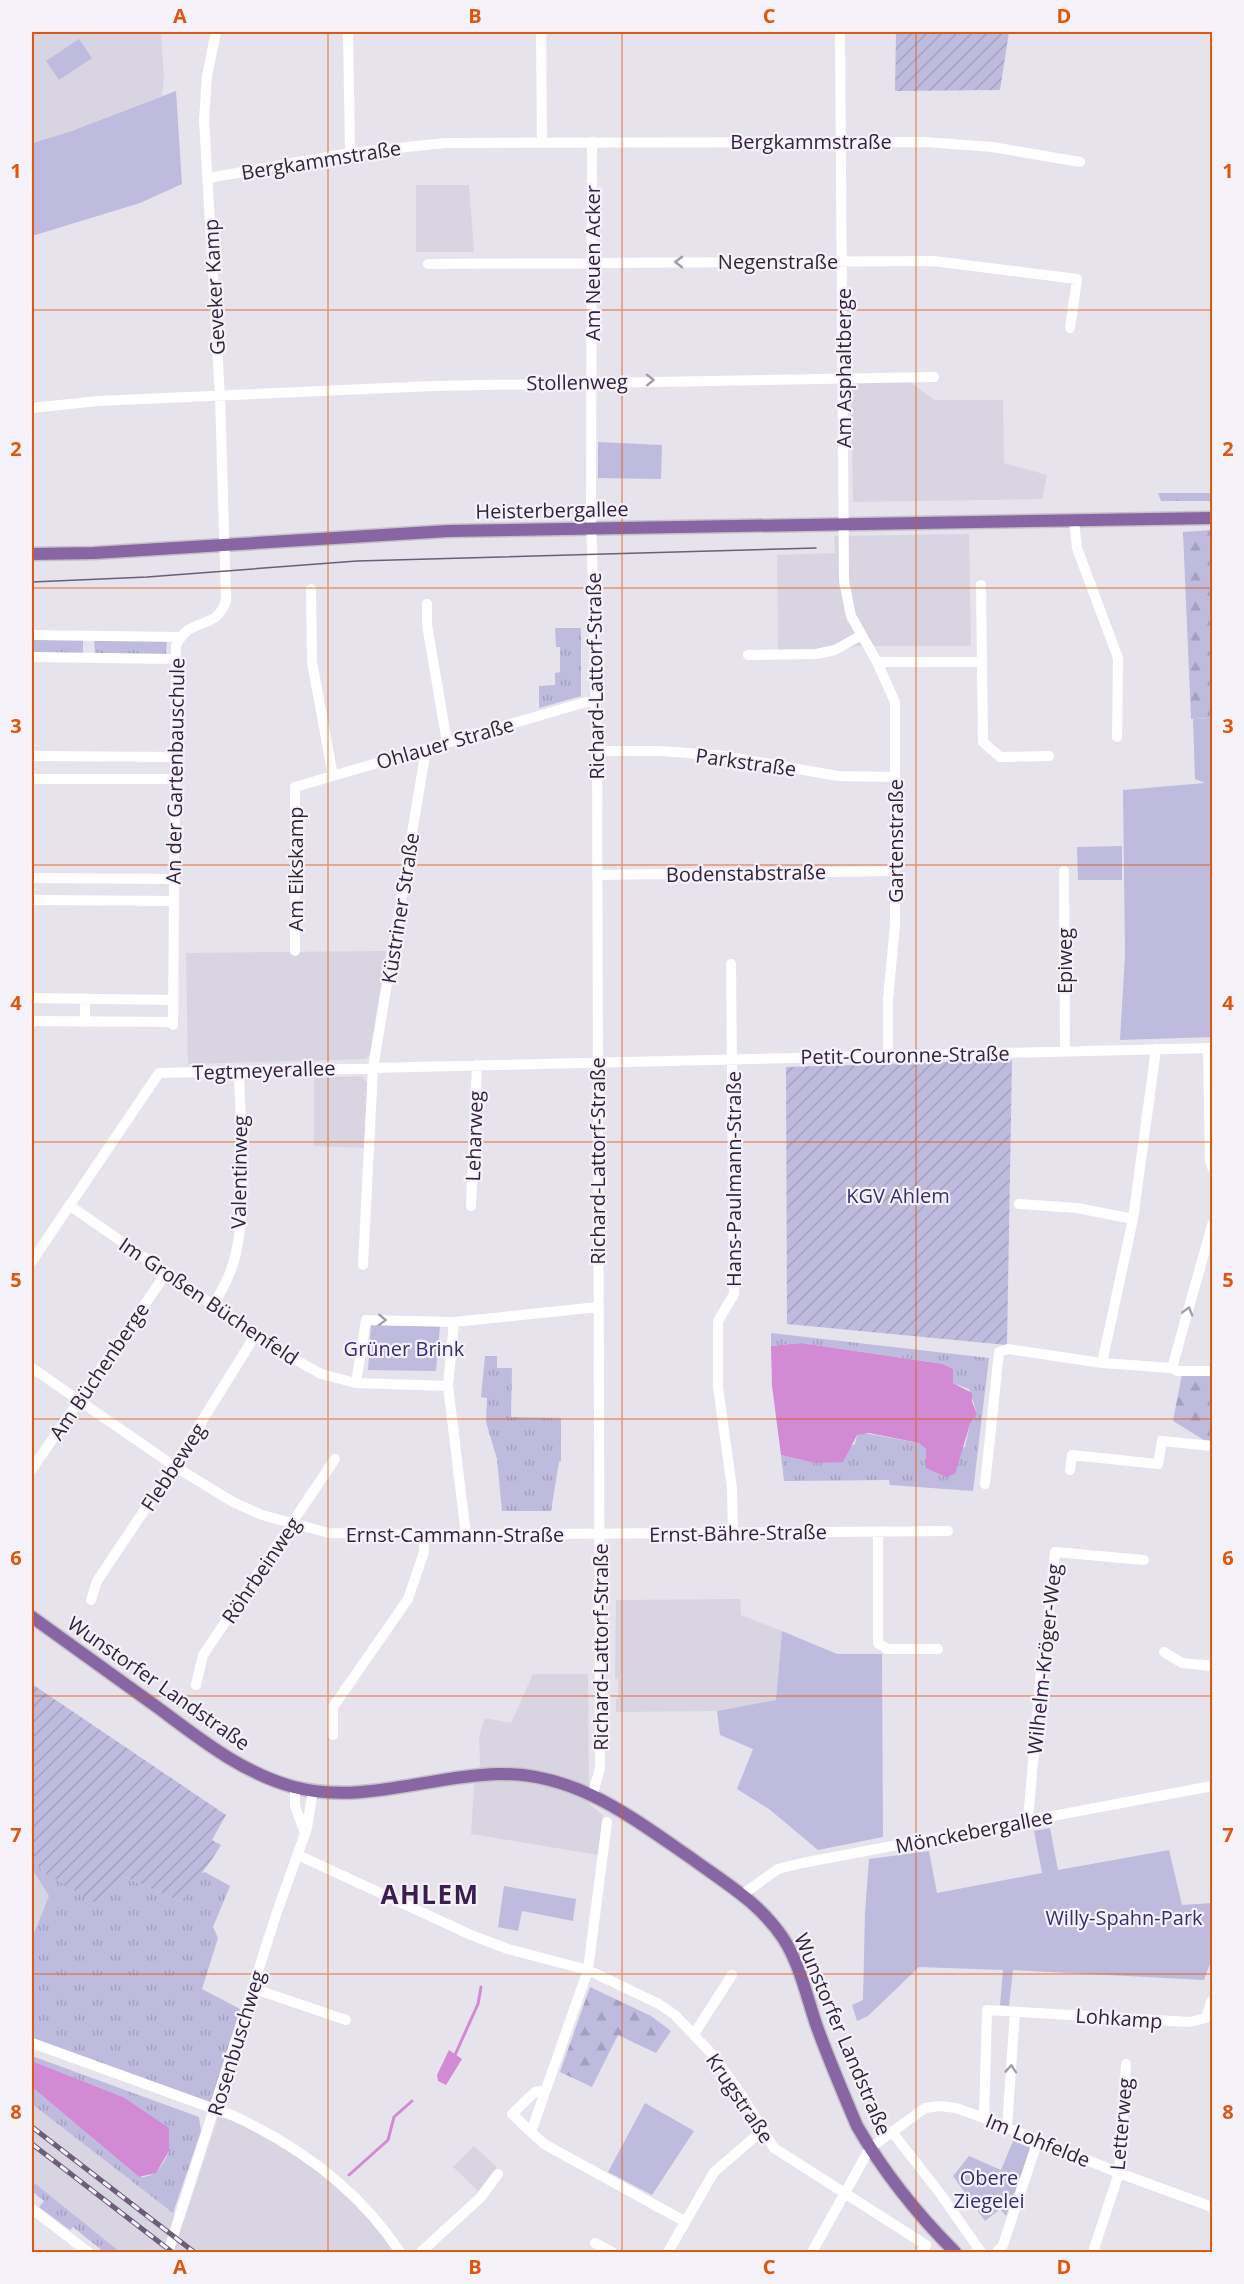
<svg xmlns="http://www.w3.org/2000/svg" width="1244" height="2284" viewBox="0 0 1244 2284" font-family="'Open Sans',sans-serif">
	<style>
		.built { fill: #d9d4e1 }
		.grass { fill: url(#grass-tufts) }
		.forest { fill: url(#forest-firs) }
		.park { fill: #bebbde }
		.garden { fill: url(#garden-furrows) }
		.water { fill: #d18ad3 }
		.lines { fill: none; stroke-linecap: round; stroke-linejoin: round }
		.stream { stroke: #d18ad3; stroke-width: 3 }
		.major-casing { stroke: #c6c1c9; stroke-width: 15 }
		.minor { stroke: #fff; stroke-width: 10 }
		.major { stroke: #8866a3; stroke-width: 12 }
		.tram { stroke: #6d5c7a; stroke-width: 1.5 }
		.rail-casing { stroke: #6d5c7a; stroke-width: 5 }
		.rail { stroke: #f5f3f9; stroke-width: 3; stroke-dasharray: 9; stroke-linecap: butt }
		.oneway { stroke: #a39ca9 }
		.grid { fill: none; stroke: #df560f; stroke-width: 1.5; stroke-opacity: 0.55 }
		.labels { text-anchor: middle; dominant-baseline: central; stroke-width: 4.5; stroke-linejoin: round; paint-order: stroke }
		.street-label { font-size: 20px; fill: #32223f; stroke: #f5f3f9 }
		.park-label { font-size: 20px; fill: #3a2b76; stroke: #f5f3f9 }
		.district-label { font-size: 26px; font-weight: bold; letter-spacing: 1.5px; fill: #3b1d51; stroke: #f5f3f9 }
		.neatline { fill: none; stroke: #df560f; stroke-width: 2 }
		.grid-label { font-size: 20px; text-anchor: middle; font-weight: bold; fill: #df560f }
	</style>
	<defs>
		<pattern id="grass-tufts" width="24" height="20" patternUnits="userSpaceOnUse" patternTransform="scale(1.5)"><rect width="24" height="20" fill="#bebbde"/><path d="M3 7l-1-3M5 7V3M7 7l1-3M15 17l-1-3M17 17v-4M19 17l1-3" fill="none" stroke="#a4a0c0"/></pattern>
		<pattern id="forest-firs" width="22" height="20" patternUnits="userSpaceOnUse" patternTransform="scale(1.5)"><rect width="22" height="20" fill="#bebbde"/><path d="M5 1l3.5 6h-7zM16 11l3.5 6h-7z" fill="#a4a0c0"/></pattern>
		<pattern id="garden-furrows" width="10" height="10" patternUnits="userSpaceOnUse" patternTransform="scale(1.5)"><rect width="10" height="10" fill="#bebbde"/><path d="M-1 1l2-2M0 10L10 0M9 11l2-2" fill="none" stroke="#a4a0c0"/></pattern>
	</defs>
	<rect width="100%" height="100%" fill="#e6e3ed"/>
	<path class="built" d="M32,32H161L164,78L162,96L69,132L32,143Z
		M416,185H469L474,252H416Z
		M905,379L935,400H1003L1004,463L1047,475L1042,499L853,502L851,381Z
		M969,534L971,646H856L818,658L778,657L777,555L835,553L834,536Z
		M386,951L370,1054L366,1059L188,1064L186,953Z
		M362,1076L367,1083L365,1148L314,1146V1078Z
		M740,1599L741,1615L782,1631L776,1700L717,1711L616,1712V1699H618V1679H615L616,1600Z
		M533,1674H588L589,1804L603,1815L598,1855L471,1834L474,1787L480,1765L479,1736L485,1718L511,1723Z
		M32,1869L49,1896L32,1938Z
		M32,2104L184,2221L220,2111L329,2173L400,2252H121L32,2181Z
		M474,2146L497,2167L478,2191L453,2167Z"/>
	<path class="grass" d="M1158,493H1212V501H1161Z
		M555,628H581V696L539,708V686L555,685V673L560,672V647H556Z
		M32,638H83V654H32Z
		M94,639H167L166,654H95Z
		M771,1333L989,1358L973,1491L890,1485L889,1480L784,1481L781,1455L815,1463L855,1444L857,1435L864,1433L919,1443L926,1449V1455L965,1447L970,1424L977,1414L969,1389L953,1383V1369L943,1364L801,1343L771,1346Z
		M485,1356H497V1368H512L511,1417L561,1418V1461L559,1462L551,1511H502L497,1459L486,1422L487,1398L481,1397Z
		M32,1860L45,1873L123,1876L181,1902L197,1875L205,1872L230,1886L213,1927L218,1938L202,1989L240,2009L211,2102L202,2101L32,2039V1938L49,1896L32,1869Z
		M32,2056L199,2117L201,2131L173,2213L32,2104V2087L139,2177C156,2178 163,2165 169,2151L123,2097L32,2061Z
		M32,2181L118,2250L116,2252H104L73,2227L70,2230L39,2207L44,2201L32,2191Z"/>
	<path class="forest" d="M1212,530V718L1191,719L1183,532Z
		M1182,1374L1212,1375V1441L1204,1440L1173,1421Z
		M590,1987L651,2016L671,2031L656,2053L618,2035L592,2087L560,2072Z"/>
	<path class="park" d="M79,39L92,58L59,80L46,61Z
		M176,91L182,184L140,203L32,236V143L69,132Z
		M598,442L662,445L661,479L598,478Z
		M1212,718V1037L1120,1040L1125,955L1123,790L1205,783L1195,779L1193,719Z
		M1122,846V880H1078L1077,847Z
		M371,1325L440,1326L436,1371L368,1370Z
		M782,1631L837,1654H882L883,1837L818,1850L769,1809L737,1789L753,1749L720,1735L717,1711L776,1700Z
		M1050,1828L1058,1870L1169,1850L1182,1905L1212,1903V1958L1204,1980L1013,1970L1009,2006L1000,2005L1003,1970L919,1967L868,2016L857,2021L852,2005L863,2000L865,1912L869,1859L929,1851L937,1893L1042,1873L1034,1831Z
		M504,1886L576,1899L573,1921L522,1911L518,1931L498,1927Z
		M645,2103L694,2131L652,2195L608,2172Z
		M1013,2141L1031,2148L1006,2216L1000,2209L985,2221L953,2176L969,2156L1001,2170Z"/>
	<path class="garden" d="M896,32H1009L1000,90L895,91Z
		M1012,1060L1007,1345L787,1324L786,1067Z
		M32,1684L226,1815L212,1840L221,1845C209,1866 194,1881 181,1902L123,1876L99,1905L45,1873L32,1860Z"/>
	<path class="water" d="M801,1343L943,1364L953,1369V1383L972,1393V1402L977,1414L970,1424L955,1474L946,1477L926,1468V1449L919,1443L869,1433L857,1435L843,1462L815,1463L781,1455L772,1386L771,1346Z
		M449,2050L462,2059L446,2085L438,2081L437,2075Z
		M32,2061L123,2097L169,2128V2151L156,2173L139,2177L32,2087Z"/>
	<g class="lines">
		<path class="stream" d="M455,2055L478,2004L481,1987
			M349,2175L388,2140L394,2117L412,2101"/>
		<defs>
			<path id="major" d="M32,554L94,553L448,531L1212,518
				M32,1617C73,1647 115,1677 157,1707C200,1739 242,1773 294,1787C363,1805 431,1775 500,1774C576,1773 631,1817 691,1858C725,1883 759,1902 783,1938C800,1964 807,1998 817,2027C829,2060 843,2093 857,2126C883,2171 918,2215 955,2252"/>
		</defs>
		<use href="#major" class="major-casing"/>
		<path class="minor" d="M348,32L350,153
			M541,32L542,143
			M840,32L844,581L851,616L877,662L895,702V925L888,999V1054
			M592,142L591,513L597,751L600,1750V1768L593,1793
			M208,178L350,153L445,143L925,142L992,147L1080,162
			M428,264L933,261L1077,279L1070,328
			M32,408L98,401L433,386L934,377
			M1074,522L1077,548L1118,658L1117,737
			M981,585L983,742L1000,757L1049,756
			M311,589L312,662L333,776
			M427,604V625L447,742
			M32,635L180,637
			M748,655L816,654L835,650L860,636
			M32,657L176,659
			M877,662H981
			M597,751H659L718,755L838,776L895,777
			M32,756L175,757
			M32,779H175
			M1064,871L1065,1051
			M597,875L895,871
			M32,878L174,879
			M32,900L174,901
			M295,951V787L586,702H596
			M731,964L734,1294L718,1321V1387L732,1488L733,1533
			M32,998L173,1000
			M85,999V1022
			M32,1021L173,1022
			M173,1025L176,646C189,615 217,632 226,600L220,397L204,120L207,76L216,32
			M1208,1048L1210,1161L1212,1167
			M1019,1204L1077,1208L1133,1219
			M69,1205L273,1347L321,1374L356,1383L448,1386L454,1322L598,1307
			M471,1206L477,1065
			M32,1261L159,1073L1212,1048
			M363,1265L373,1068L426,749
			M214,1304C219,1295 225,1285 229,1275C251,1222 240,1130 239,1071
			M1102,1363L1133,1219L1156,1049
			M32,1368L174,1466L233,1502L262,1515L329,1533L424,1535L948,1531
			M1172,1368L1212,1225
			M356,1383L366,1320L454,1322
			M448,1386L466,1535
			M32,1469L167,1272
			M1070,1470L1072,1455L1158,1464L1162,1441L1212,1446
			M985,1484L999,1352L1008,1349L1102,1363L1172,1368L1177,1371H1212
			M878,1532V1643L887,1649H938
			M91,1600L97,1581L174,1466L256,1334
			M1164,1652L1182,1663L1212,1666
			M196,1685L203,1655L335,1459
			M333,1735V1707L408,1599L424,1552V1535
			M295,1787V1806L305,1833
			M1028,1820L1041,1668L1045,1658L1055,1552L1144,1560
			M607,1822L588,1970L531,2132L544,2144L684,2221
			M298,1855L471,1935L508,1949L588,1970L659,2004L675,2015L711,2053L741,2094L774,2148L926,2245L922,2252
			M743,1894L778,1869L802,1863L1212,1786
			M252,1988L346,2020
			M694,2034L732,1975
			M32,2043L234,2116C301,2147 359,2190 400,2252
			M984,2118L987,2010L1190,2022L1206,2018L1211,2002
			M1007,2127L1015,2012
			M531,2132L512,2114L535,2092L545,2090
			M892,2132L939,2192L981,2252
			M32,2209L88,2252
			M595,2243L612,2252
			M168,2252L277,1912L307,1828L313,1790
			M421,2252L481,2197L498,2174
			M668,2252L714,2172L763,2130
			M812,2252L870,2148L925,2108L940,2106L956,2108L984,2118L1119,2173L1212,2207
			M997,2252L1003,2245L1038,2140
			M1093,2252L1119,2173L1126,2064"/>
		<use href="#major" class="major"/>
		<path class="tram" d="M32,582L147,577L357,561L816,548"/>
		<defs>
			<path id="rail" d="M32,2127L194,2252
				M32,2144L172,2252"/>
		</defs>
		<use href="#rail" class="rail-casing"/>
		<use href="#rail" class="rail"/>
	</g>
	<defs><path id="oneway-chevron" d="M-2-3.5L2.5 0L-2 3.5" fill="none" stroke-width="1.6" stroke-linecap="round" stroke-linejoin="round" transform="scale(1.5)"/></defs>
	<g class="oneway">
		<use href="#oneway-chevron" transform="translate(679 262) rotate(180)"/>
		<use href="#oneway-chevron" transform="translate(650 380) rotate(-1)"/>
		<use href="#oneway-chevron" transform="translate(1188 1311) rotate(-74)"/>
		<use href="#oneway-chevron" transform="translate(382 1320) rotate(2)"/>
		<use href="#oneway-chevron" transform="translate(1011 2069) rotate(-86)"/>
	</g>
	<path class="grid" d="M328,32V2252M622,32V2252M916,32V2252M32,310H1212M32,588H1212M32,865H1212M32,1142H1212M32,1419H1212M32,1696H1212M32,1974H1212"/>
	<g class="labels">
		<g class="street-label">
			<text x="811" y="141">Bergkammstraße</text>
			<text transform="translate(321 160) rotate(-9)">Bergkammstraße</text>
			<text x="778" y="261">Negenstraße</text>
			<text transform="translate(592 263) rotate(-90)">Am Neuen Acker</text>
			<text transform="translate(214 287) rotate(-93)">Geveker Kamp</text>
			<text transform="translate(843 368) rotate(-90)">Am Asphaltberge</text>
			<text transform="translate(577 382) rotate(-1)">Stollenweg</text>
			<text transform="translate(552 510) rotate(-1)">Heisterbergallee</text>
			<text transform="translate(595 676) rotate(-91)">Richard-Lattorf-Straße</text>
			<text transform="translate(445 743) rotate(-16)">Ohlauer Straße</text>
			<text transform="translate(746 762) rotate(8)">Parkstraße</text>
			<text transform="translate(175 771) rotate(-89)">An der Gartenbauschule</text>
			<text transform="translate(895 841) rotate(-90)">Gartenstraße</text>
			<text transform="translate(295 869) rotate(-90)">Am Eikskamp</text>
			<text transform="translate(746 873) rotate(-1)">Bodenstabstraße</text>
			<text transform="translate(400 908) rotate(-81)">Küstriner Straße</text>
			<text transform="translate(1064 961) rotate(-90)">Epiweg</text>
			<text transform="translate(905 1055) rotate(-1)">Petit-Couronne-Straße</text>
			<text transform="translate(264 1070) rotate(-2)">Tegtmeyerallee</text>
			<text transform="translate(474 1136) rotate(-88)">Leharweg</text>
			<text transform="translate(597 1161) rotate(-90)">Richard-Lattorf-Straße</text>
			<text transform="translate(239 1172) rotate(-89)">Valentinweg</text>
			<text transform="translate(733 1179) rotate(-90)">Hans-Paulmann-Straße</text>
			<text transform="translate(209 1301) rotate(34)">Im Großen Büchenfeld</text>
			<text transform="translate(99 1371) rotate(-56)">Am Büchenberge</text>
			<text transform="translate(173 1467) rotate(-57)">Flebbeweg</text>
			<text transform="translate(738 1533) rotate(-1)">Ernst-Bähre-Straße</text>
			<text x="455" y="1534">Ernst-Cammann-Straße</text>
			<text transform="translate(261 1570) rotate(-56)">Röhrbeinweg</text>
			<text transform="translate(600 1647) rotate(-90)">Richard-Lattorf-Straße</text>
			<text transform="translate(1044 1659) rotate(-84)">Wilhelm-Kröger-Weg</text>
			<text transform="translate(159 1683) rotate(35)">Wunstorfer Landstraße</text>
			<text transform="translate(974 1831) rotate(-11)">Mönckebergallee</text>
			<text transform="translate(1119 2018) rotate(4)">Lohkamp</text>
			<text transform="translate(843 2034) rotate(67)">Wunstorfer Landstraße</text>
			<text transform="translate(236 2043) rotate(-73)">Rosenbuschweg</text>
			<text transform="translate(740 2098) rotate(56)">Krugstraße</text>
			<text transform="translate(1121 2124) rotate(-85)">Letterweg</text>
			<text transform="translate(1038 2140) rotate(22)">Im Lohfelde</text>
		</g>
		<g class="park-label">
			<text x="898" y="1195">KGV Ahlem</text>
			<text x="404" y="1348">Grüner Brink</text>
			<text x="1124" y="1917">Willy-Spahn-Park</text>
			<text x="989" y="2177">Obere<tspan x="989" dy="23">Ziegelei</tspan></text>
		</g>
		<g class="district-label">
			<text x="430" y="1894">AHLEM</text>
		</g>
	</g>
	<rect width="1244" height="2284" fill="none" stroke="#f5f3f9" stroke-width="66"/>
	<rect x="33" y="33" width="1178" height="2218" class="neatline"/>
	<g class="grid-label">
		<text x="180" y="23">A</text>
		<text x="475" y="23">B</text>
		<text x="769" y="23">C</text>
		<text x="1064" y="23">D</text>
		<text x="16" y="178">1</text>
		<text x="1228" y="178">1</text>
		<text x="16" y="456">2</text>
		<text x="1228" y="456">2</text>
		<text x="16" y="733">3</text>
		<text x="1228" y="733">3</text>
		<text x="16" y="1010">4</text>
		<text x="1228" y="1010">4</text>
		<text x="16" y="1287">5</text>
		<text x="1228" y="1287">5</text>
		<text x="16" y="1565">6</text>
		<text x="1228" y="1565">6</text>
		<text x="16" y="1842">7</text>
		<text x="1228" y="1842">7</text>
		<text x="16" y="2119">8</text>
		<text x="1228" y="2119">8</text>
		<text x="180" y="2274">A</text>
		<text x="475" y="2274">B</text>
		<text x="769" y="2274">C</text>
		<text x="1064" y="2274">D</text>
	</g>
</svg>
